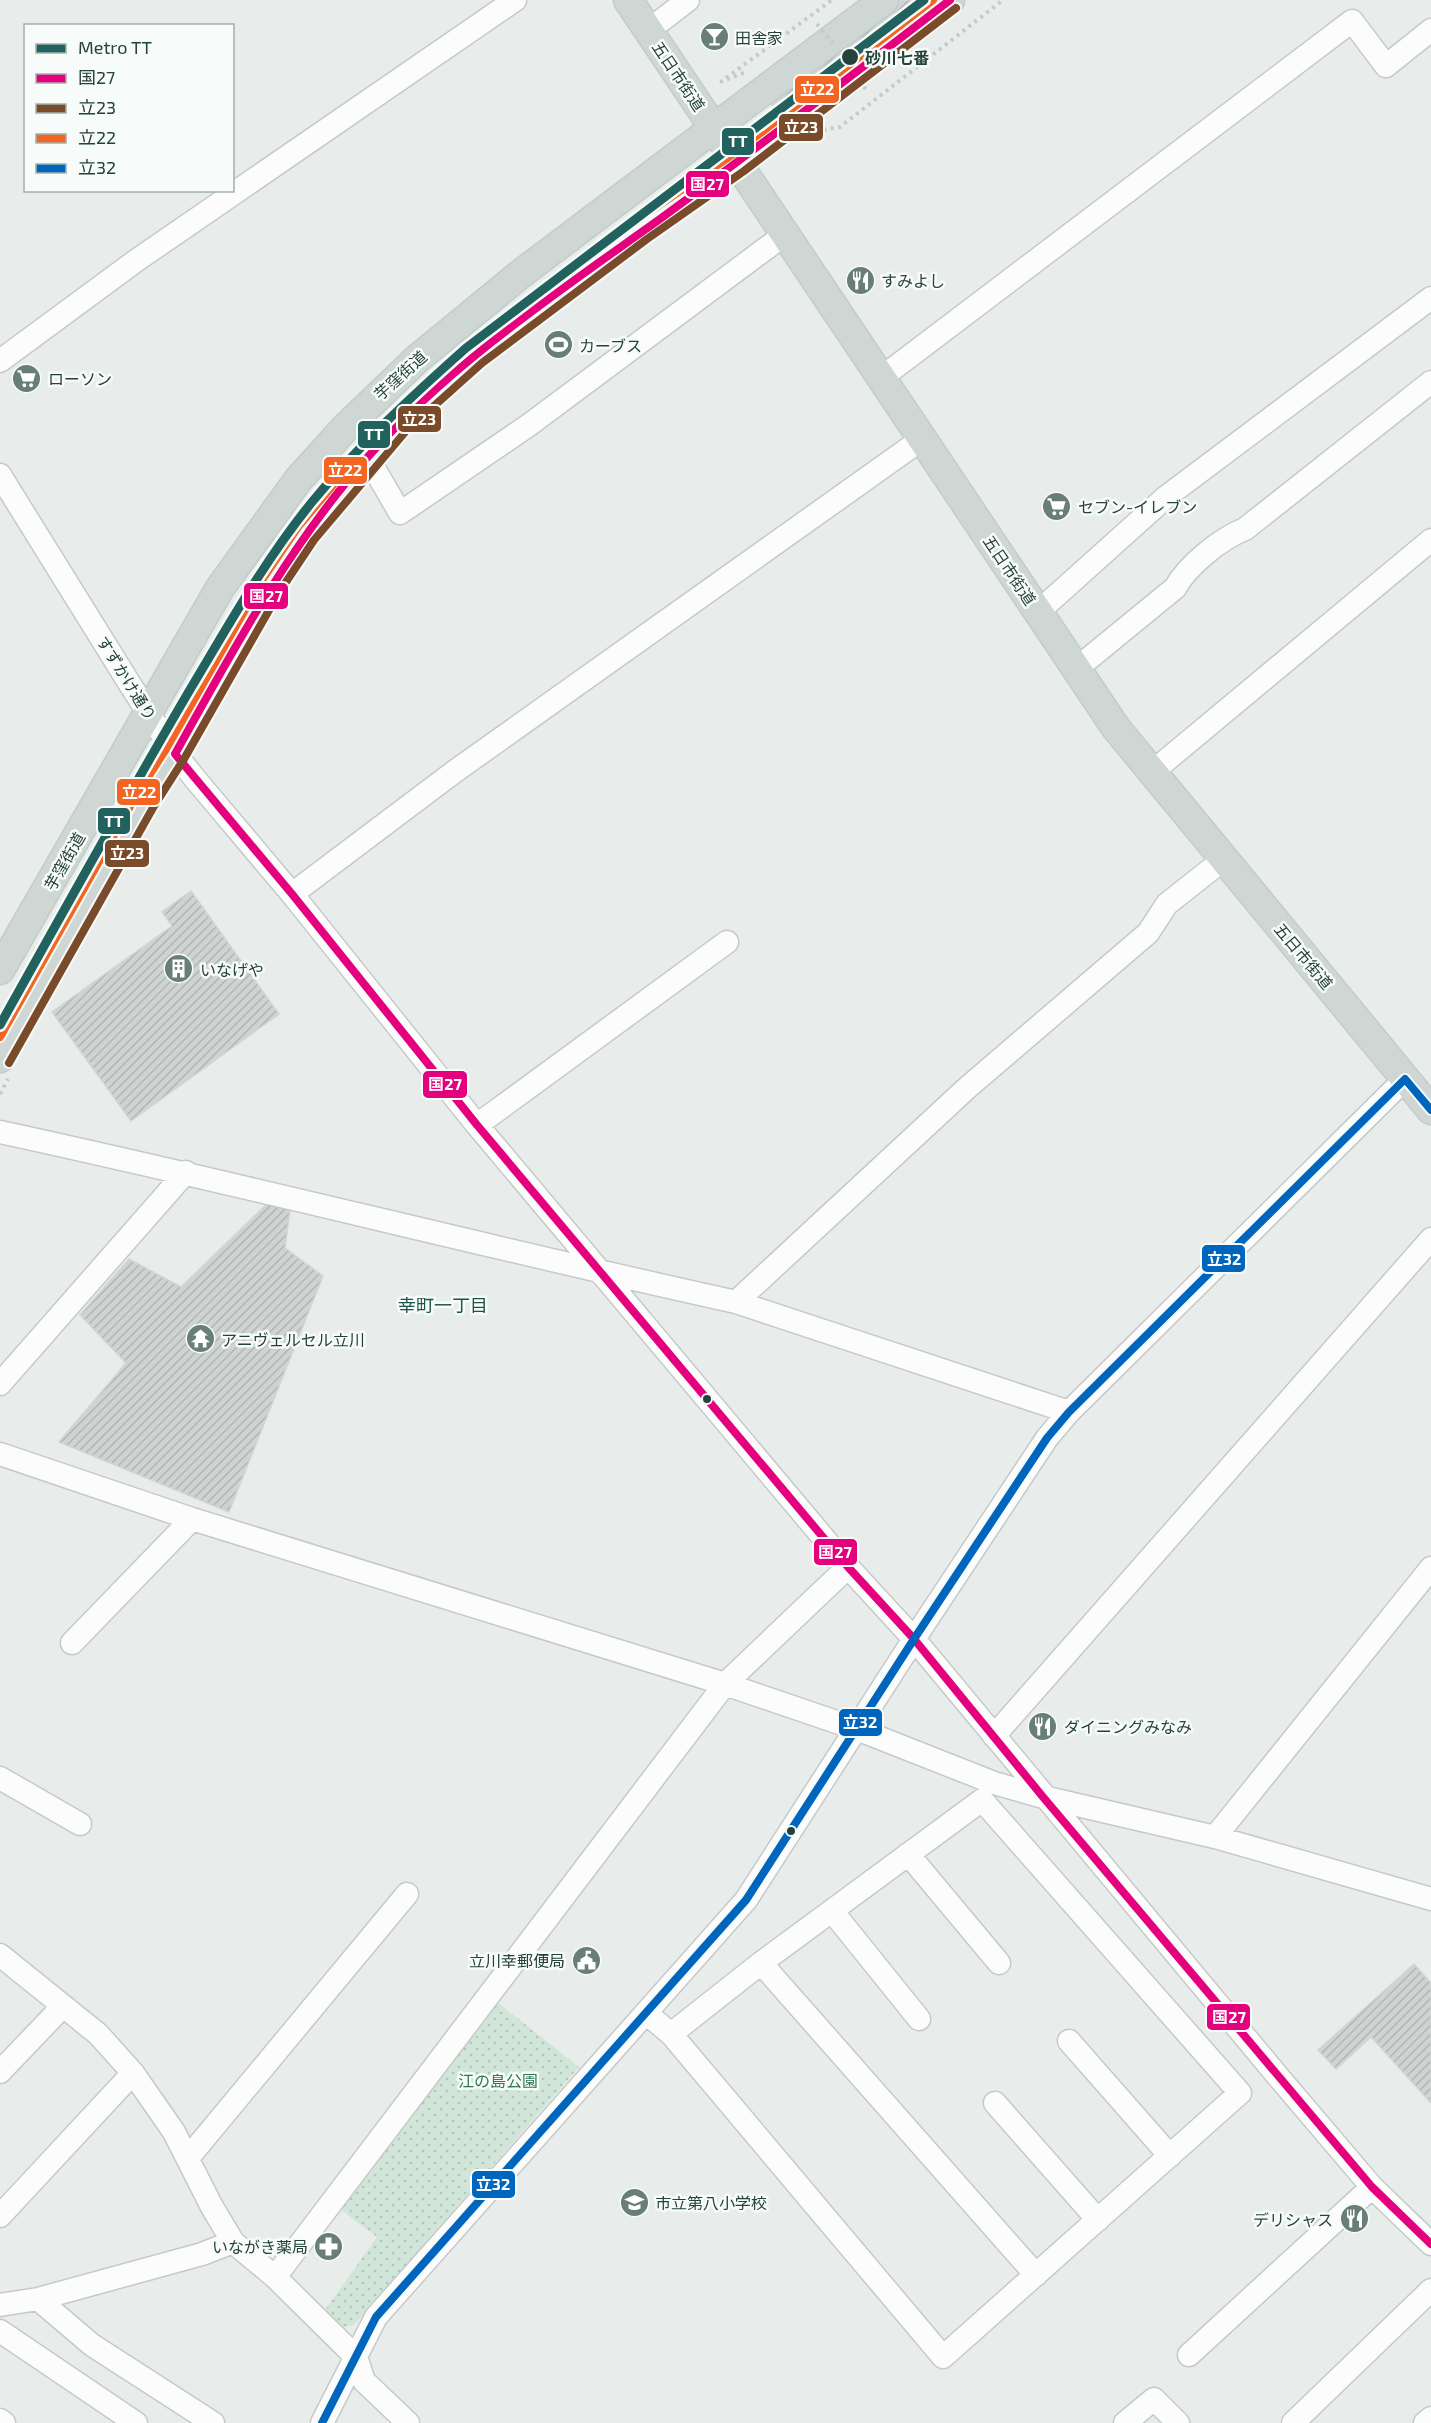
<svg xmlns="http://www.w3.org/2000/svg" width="1431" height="2423" viewBox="0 0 1431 2423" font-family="'Exo 2','Noto Sans JP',sans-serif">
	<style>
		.park { fill: url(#park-dots) }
		.building { fill: url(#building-hatch); stroke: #d1d6d4; stroke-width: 1.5 }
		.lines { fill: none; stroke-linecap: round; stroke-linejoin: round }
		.minor-casing { stroke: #c5cac8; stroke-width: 25 }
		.major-casing { stroke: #c3ccc9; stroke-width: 31 }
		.path { stroke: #c3ccca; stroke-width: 4; stroke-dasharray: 3 4.5; stroke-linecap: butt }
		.minor { stroke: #fcfcfc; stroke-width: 22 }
		.major { stroke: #cfd7d5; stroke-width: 28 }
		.path-bridge { stroke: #c3ccca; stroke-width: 4; stroke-dasharray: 3 4.5; stroke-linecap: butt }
		.bus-1-casing { stroke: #f7fbf9; stroke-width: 12 }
		.bus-2-casing { stroke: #f7fbf9; stroke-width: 12 }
		.bus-3-casing { stroke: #f7fbf9; stroke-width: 12 }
		.bus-4-casing { stroke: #f7fbf9; stroke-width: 12 }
		.bus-1 { stroke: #e5007d; stroke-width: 8 }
		.bus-2 { stroke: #7a4b2a; stroke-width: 8 }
		.bus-3 { stroke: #f26522; stroke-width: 8 }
		.bus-4 { stroke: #0065bd; stroke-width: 8 }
		.metro-1-casing { stroke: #f7fbf9; stroke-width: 14 }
		.metro-1 { stroke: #22625e; stroke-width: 9 }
		.stop-dot { fill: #24423a; stroke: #f7fbf9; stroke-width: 2 }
		.labels { text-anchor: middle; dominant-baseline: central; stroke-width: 5; stroke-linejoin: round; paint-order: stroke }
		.poi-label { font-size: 16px; fill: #24423a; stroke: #f7fbf9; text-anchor: start }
		.stop-label { font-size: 16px; font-weight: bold; fill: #24423a; stroke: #f7fbf9; text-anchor: start }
		.street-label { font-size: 16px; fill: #24423a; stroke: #f7fbf9 }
		.park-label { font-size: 16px; fill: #2d7a4b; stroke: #f7fbf9 }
		.neighbourhood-label { font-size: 18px; fill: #1f5548; stroke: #f7fbf9 }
		.line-badge { stroke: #f7fbf9; stroke-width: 2 }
		.badge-label { font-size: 16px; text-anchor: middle; font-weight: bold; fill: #fff }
	</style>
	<defs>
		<pattern id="park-dots" width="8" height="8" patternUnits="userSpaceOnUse" patternTransform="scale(1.5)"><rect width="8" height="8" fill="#d1e6d8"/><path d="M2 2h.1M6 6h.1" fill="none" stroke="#b3c6ba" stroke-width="1.8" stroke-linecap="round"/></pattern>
		<pattern id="building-hatch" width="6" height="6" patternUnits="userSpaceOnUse" patternTransform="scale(1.5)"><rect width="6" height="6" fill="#cfd4d2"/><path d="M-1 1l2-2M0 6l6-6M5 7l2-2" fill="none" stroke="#b2b7b5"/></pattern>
	</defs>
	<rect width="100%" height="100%" fill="#e8edeb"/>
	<path class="park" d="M492,1998L579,2067L354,2325L339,2328L323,2313L377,2237L340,2209Z"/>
	<path class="building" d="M901,0H942L782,120L767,98Z
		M191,891L279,1014L131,1121L52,1012L172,926L162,912Z
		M267,1204L290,1210L285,1248L323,1276L229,1512L59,1442L126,1363L80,1315L129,1259L181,1287Z
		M1414,1964L1431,1983V2103L1371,2037L1336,2069L1318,2050Z"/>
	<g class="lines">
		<defs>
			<path id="minor" d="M649,30L688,0
				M0,361L137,260L515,0
				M881,378L1352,21L1386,66L1431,30
				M368,458L400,513L529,425L784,235
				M0,475L131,686L175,754L196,780L292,894L477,1125L848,1567L914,1639L1281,2080L1372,2187L1431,2244
				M1038,612L1166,497L1431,298
				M1076,669L1175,588C1188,565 1220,539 1245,529L1431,382
				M1151,773L1431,540
				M292,894L454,772L922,439
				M477,1125L727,942
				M0,1132C246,1185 490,1248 736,1302
				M0,1384L186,1172
				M1069,1412L736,1302L967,1088L1148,933L1167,904L1224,859
				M0,1454L192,1519L725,1684L857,1729L994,1783L1043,1797L1215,1837L1431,1568
				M72,1643L192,1519
				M994,1736L1431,1239
				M0,1778L80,1824
				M1215,1837L1431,1899
				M908,1854L999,1963
				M832,1911L919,2019
				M0,1955L98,2034L133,2073L174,2132L212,2207L233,2242L275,2277L356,2357L364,2381L408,2423
				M761,1963L1036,2275
				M646,2013L671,2034L943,2357L1240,2093L982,1800L761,1963L671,2034
				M1069,2041L1170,2156
				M0,2072L63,2006
				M995,2103L1098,2220
				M188,2158L407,1894
				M0,2216L133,2073
				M275,2277L725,1684L848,1567
				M38,2299L92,2345L213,2423
				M0,2305L38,2299L202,2254L233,2242
				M0,2331L136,2423
				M1189,2355L1372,2187
				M0,2420L4,2423
				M322,2423L376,2317L746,1900L914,1639L1047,1438L1069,1412L1405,1079
				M1125,2423L1154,2399L1178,2423
				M1293,2423L1431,2290
				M1425,2423L1431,2418"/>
			<path id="major" d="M628,0L1116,728L1431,1110
				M0,970L220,588L298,480L345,428L417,359L523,272L884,0
				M0,1058L145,801L175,754L235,645L271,585L306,534L398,424L426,397L475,355L641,230L738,163L950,0"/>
		</defs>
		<use href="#minor" class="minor-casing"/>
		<use href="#major" class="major-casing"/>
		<path class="path" d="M726,78L832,0
			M720,82L746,72
			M812,140L826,129L840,127L1003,0
			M0,1094L8,1079"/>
		<use href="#minor" class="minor"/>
		<use href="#major" class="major"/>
		<path class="path-bridge" d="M817,24L836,47
			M850,69L868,92"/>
		<defs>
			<path id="bus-1" d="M950,0C854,74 758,147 660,219C558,292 450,364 366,459C288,547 232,652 175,754L292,894L477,1125L848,1567L914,1639L1043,1797L1372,2187L1431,2244"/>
			<path id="bus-2" d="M9,1063L154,806L184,759L280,591L314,540L406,431L482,363L647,239L744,171L956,8"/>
			<path id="bus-3" d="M0,1037L136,796L166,749L262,580L298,527L390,417L469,347L635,222L732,155L933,0"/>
			<path id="bus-4" d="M322,2423L376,2317L746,1900L914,1639L1047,1438L1069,1412L1405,1079L1431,1110"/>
		</defs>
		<use href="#bus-1" class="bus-1-casing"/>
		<use href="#bus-2" class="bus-2-casing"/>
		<use href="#bus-3" class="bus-3-casing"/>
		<use href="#bus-4" class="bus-4-casing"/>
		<use href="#bus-1" class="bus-1"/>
		<use href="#bus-2" class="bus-2"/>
		<use href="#bus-3" class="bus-3"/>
		<use href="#bus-4" class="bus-4"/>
		<defs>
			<path id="metro-1" d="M0,1025C62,914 124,802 188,693C227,628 264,561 312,502C358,446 412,396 466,348L924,0"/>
		</defs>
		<use href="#metro-1" class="metro-1-casing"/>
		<use href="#metro-1" class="metro-1"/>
	</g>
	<defs>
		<symbol id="bar-disc" viewBox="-11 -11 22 22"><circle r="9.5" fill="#697e78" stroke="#f7fbf9"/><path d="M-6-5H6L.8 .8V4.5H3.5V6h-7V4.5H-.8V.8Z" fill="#fff"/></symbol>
		<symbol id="restaurant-disc" viewBox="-11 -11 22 22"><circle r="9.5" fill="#697e78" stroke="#f7fbf9"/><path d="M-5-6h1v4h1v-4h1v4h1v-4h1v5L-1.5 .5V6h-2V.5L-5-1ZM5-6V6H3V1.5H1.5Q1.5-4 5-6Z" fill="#fff"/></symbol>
		<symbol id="stadium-disc" viewBox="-11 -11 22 22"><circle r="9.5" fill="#697e78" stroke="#f7fbf9"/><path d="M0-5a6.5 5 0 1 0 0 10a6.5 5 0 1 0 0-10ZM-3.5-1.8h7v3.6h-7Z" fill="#fff"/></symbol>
		<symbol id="supermarket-disc" viewBox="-11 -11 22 22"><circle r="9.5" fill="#697e78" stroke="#f7fbf9"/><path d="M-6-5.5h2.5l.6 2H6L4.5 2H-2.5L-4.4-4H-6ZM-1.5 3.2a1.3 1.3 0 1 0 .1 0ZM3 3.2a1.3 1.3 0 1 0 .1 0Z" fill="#fff"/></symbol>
		<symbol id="building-disc" viewBox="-11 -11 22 22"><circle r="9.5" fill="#697e78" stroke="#f7fbf9"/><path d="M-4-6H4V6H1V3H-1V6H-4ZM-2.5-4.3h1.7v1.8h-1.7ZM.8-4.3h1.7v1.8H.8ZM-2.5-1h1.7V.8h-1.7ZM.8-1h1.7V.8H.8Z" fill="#fff"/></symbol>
		<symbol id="temple-disc" viewBox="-11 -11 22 22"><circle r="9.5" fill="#697e78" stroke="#f7fbf9"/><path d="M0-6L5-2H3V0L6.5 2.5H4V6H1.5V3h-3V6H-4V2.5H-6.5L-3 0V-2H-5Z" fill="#fff"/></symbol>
		<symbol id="civic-disc" viewBox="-11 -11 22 22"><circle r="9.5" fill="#697e78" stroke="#f7fbf9"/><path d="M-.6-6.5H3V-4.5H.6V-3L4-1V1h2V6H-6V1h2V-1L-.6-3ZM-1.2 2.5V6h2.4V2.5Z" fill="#fff"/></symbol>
		<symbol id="school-disc" viewBox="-11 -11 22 22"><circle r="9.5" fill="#697e78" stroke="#f7fbf9"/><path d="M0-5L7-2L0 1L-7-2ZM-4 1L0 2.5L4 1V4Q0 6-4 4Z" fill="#fff"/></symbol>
		<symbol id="pharmacy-disc" viewBox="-11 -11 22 22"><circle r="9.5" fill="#697e78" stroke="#f7fbf9"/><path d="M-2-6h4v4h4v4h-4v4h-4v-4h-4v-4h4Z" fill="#fff"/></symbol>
	</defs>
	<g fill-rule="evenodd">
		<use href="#bar-disc" x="698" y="20" width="33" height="33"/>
		<use href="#restaurant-disc" x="844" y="264" width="33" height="33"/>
		<use href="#stadium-disc" x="542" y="328" width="33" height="33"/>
		<use href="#supermarket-disc" x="10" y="362" width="33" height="33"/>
		<use href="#supermarket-disc" x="1040" y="490" width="33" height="33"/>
		<use href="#building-disc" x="162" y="952" width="33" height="33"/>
		<use href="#temple-disc" x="184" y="1322" width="33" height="33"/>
		<use href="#restaurant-disc" x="1026" y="1710" width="33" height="33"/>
		<use href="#civic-disc" x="570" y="1944" width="33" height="33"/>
		<use href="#school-disc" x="618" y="2186" width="33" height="33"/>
		<use href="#restaurant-disc" x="1338" y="2202" width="33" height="33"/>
		<use href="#pharmacy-disc" x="312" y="2230" width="33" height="33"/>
	</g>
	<g class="stop-dot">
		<circle cx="850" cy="57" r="9"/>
		<circle cx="707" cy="1399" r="5"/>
		<circle cx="791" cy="1831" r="5"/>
	</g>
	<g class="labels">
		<g class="poi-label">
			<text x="735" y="37">田舎家</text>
			<text x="881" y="280">すみよし</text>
			<text x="579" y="345">カーブス</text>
			<text x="48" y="378">ローソン</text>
			<text x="1078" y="506">セブン-イレブン</text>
			<text x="200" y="969">いなげや</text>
			<text x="221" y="1339">アニヴェルセル立川</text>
			<text x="1064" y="1726">ダイニングみなみ</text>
			<text x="565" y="1960" text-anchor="end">立川幸郵便局</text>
			<text x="655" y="2202">市立第八小学校</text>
			<text x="1333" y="2219" text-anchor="end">デリシャス</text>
			<text x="308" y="2246" text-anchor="end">いながき薬局</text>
		</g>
		<g class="stop-label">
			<text x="865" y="57">砂川七番</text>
		</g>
		<g class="street-label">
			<text transform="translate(679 76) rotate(56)">五日市街道</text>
			<text transform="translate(400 375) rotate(-42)">芋窪街道</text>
			<text transform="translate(1010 570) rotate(56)">五日市街道</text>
			<text transform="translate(127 678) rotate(58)">すずかけ通り</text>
			<text transform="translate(64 861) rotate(-60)">芋窪街道</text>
			<text transform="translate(1304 956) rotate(50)">五日市街道</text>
		</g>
		<g class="park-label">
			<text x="498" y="2080">江の島公園</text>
		</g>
		<g class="neighbourhood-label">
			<text x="443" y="1305">幸町一丁目</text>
		</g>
	</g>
	<g class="line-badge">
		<rect x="794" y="75" width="46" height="29" rx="6" fill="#f26522"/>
		<rect x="778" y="113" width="46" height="29" rx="6" fill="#7a4b2a"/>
		<rect x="721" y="127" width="34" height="29" rx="6" fill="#22625e"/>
		<rect x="685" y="170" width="45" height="28" rx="6" fill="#e5007d"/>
		<rect x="397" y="405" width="45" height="28" rx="6" fill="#7a4b2a"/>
		<rect x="357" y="420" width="34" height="29" rx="6" fill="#22625e"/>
		<rect x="323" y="456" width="45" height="29" rx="6" fill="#f26522"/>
		<rect x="243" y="582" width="46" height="28" rx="6" fill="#e5007d"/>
		<rect x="116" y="778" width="45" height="28" rx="6" fill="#f26522"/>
		<rect x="97" y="807" width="34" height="28" rx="6" fill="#22625e"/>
		<rect x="104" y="839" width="46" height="29" rx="6" fill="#7a4b2a"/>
		<rect x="422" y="1070" width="46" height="29" rx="6" fill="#e5007d"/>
		<rect x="1201" y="1244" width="45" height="29" rx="6" fill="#0065bd"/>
		<rect x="813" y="1538" width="45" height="28" rx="6" fill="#e5007d"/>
		<rect x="838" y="1708" width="45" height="29" rx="6" fill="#0065bd"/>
		<rect x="1206" y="2003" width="45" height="28" rx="6" fill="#e5007d"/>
		<rect x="471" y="2170" width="45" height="29" rx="6" fill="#0065bd"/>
	</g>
	<g class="badge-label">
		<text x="817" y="95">立22</text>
		<text x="801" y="133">立23</text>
		<text x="738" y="147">TT</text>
		<text x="707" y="190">国27</text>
		<text x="419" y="425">立23</text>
		<text x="374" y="440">TT</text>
		<text x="345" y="476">立22</text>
		<text x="266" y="602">国27</text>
		<text x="139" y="798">立22</text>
		<text x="114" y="827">TT</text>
		<text x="127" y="859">立23</text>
		<text x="445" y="1090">国27</text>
		<text x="1224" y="1265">立32</text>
		<text x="835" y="1558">国27</text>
		<text x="860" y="1728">立32</text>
		<text x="1229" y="2023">国27</text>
		<text x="493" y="2190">立32</text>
	</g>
	<rect x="24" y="24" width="210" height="168" fill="#f7fbf9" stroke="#a3b1ad" stroke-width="1.5"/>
	<rect x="36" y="44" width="30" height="9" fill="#22625e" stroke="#a3b1ad" stroke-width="1.5"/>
	<text x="78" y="54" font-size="18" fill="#24423a">Metro TT</text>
	<rect x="36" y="74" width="30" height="9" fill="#e5007d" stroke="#a3b1ad" stroke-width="1.5"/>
	<text x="78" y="84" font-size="18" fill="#24423a">国27</text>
	<rect x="36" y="104" width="30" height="9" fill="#7a4b2a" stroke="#a3b1ad" stroke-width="1.5"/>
	<text x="78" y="114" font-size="18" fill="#24423a">立23</text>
	<rect x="36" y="134" width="30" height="9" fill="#f26522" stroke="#a3b1ad" stroke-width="1.5"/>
	<text x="78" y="144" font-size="18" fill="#24423a">立22</text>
	<rect x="36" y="164" width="30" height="9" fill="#0065bd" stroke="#a3b1ad" stroke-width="1.5"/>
	<text x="78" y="174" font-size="18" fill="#24423a">立32</text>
</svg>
